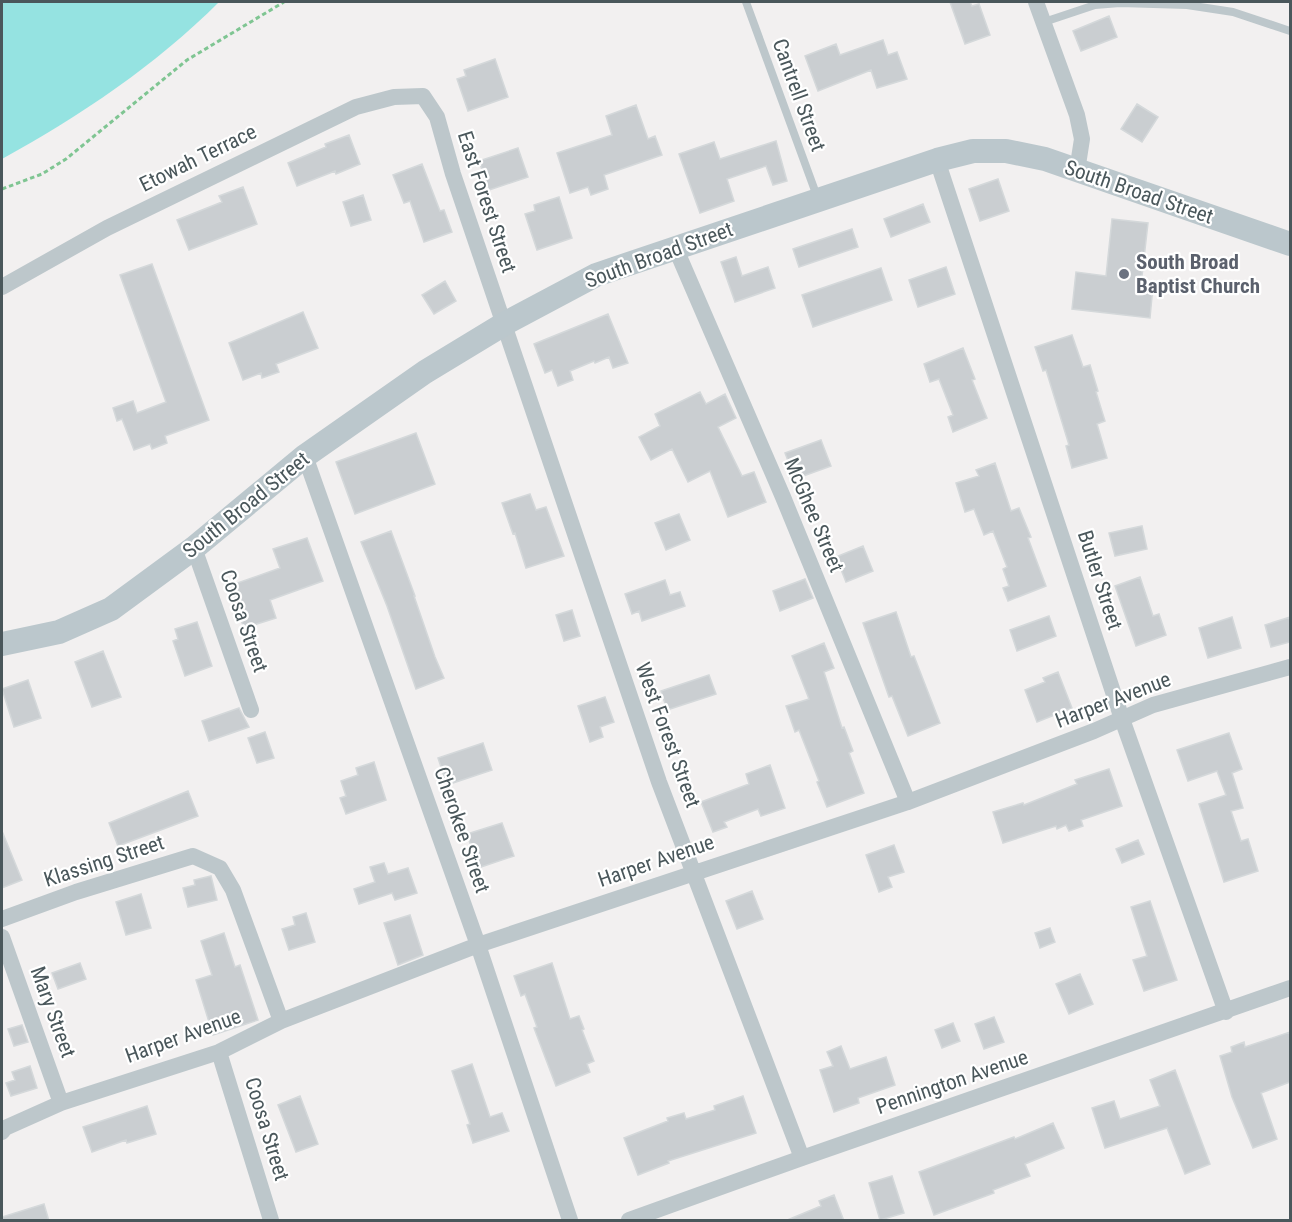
<svg xmlns="http://www.w3.org/2000/svg" width="1292" height="1222" viewBox="0 0 1292 1222" font-family="'Roboto Condensed',sans-serif">
	<style>
		.water { fill: #95e3e1 }
		.building { fill: #caced1; stroke: #d4d8da; stroke-width: 1.5 }
		.lines { fill: none; stroke-linecap: round; stroke-linejoin: round }
		.path { stroke: #7fc592; stroke-width: 3; stroke-dasharray: 4.5 3; stroke-linecap: butt }
		.lane { stroke: #bdc7cb; stroke-width: 8 }
		.street { stroke: #bdc7cb; stroke-width: 16 }
		.secondary { stroke: #bbc7cc; stroke-width: 24 }
		.worship-dot { fill: #6b7280; stroke: #fff; stroke-width: 2 }
		.labels { text-anchor: middle; dominant-baseline: central; stroke-width: 4.5; stroke-linejoin: round; paint-order: stroke }
		.street-label { font-size: 21px; fill: #4a575b; stroke: #fff }
		.worship-label { font-size: 21px; font-weight: bold; fill: #5b616d; stroke: #fff; text-anchor: start }
	</style>
	<rect width="100%" height="100%" fill="#f2f0f0"/>
	<path class="water" d="M2,2H219C156,65 80,116 2,159Z"/>
	<path class="building" d="M950,2H970L972,6L979,4L990,35L965,44Z
		M1109,16L1117,37L1081,51L1073,31Z
		M883,40L888,55L897,52L907,79L877,88L871,70L818,91L805,56L836,44L840,55Z
		M495,59L508,97L468,111L457,79L466,76L464,70Z
		M1137,104L1158,117L1142,142L1121,129Z
		M636,105L648,139L655,136L662,155L604,175L608,189L591,195L588,187L570,193L557,153L612,135L606,116Z
		M349,135L360,164L336,174L335,171L297,186L288,163L326,147L325,144Z
		M776,141L787,181L773,185L766,166L727,179L734,201L700,213L679,154L714,142L720,159Z
		M518,148L528,177L489,190L479,161Z
		M422,164L440,211L444,210L452,232L424,242L410,201L404,203L393,175Z
		M998,179L1009,211L980,221L969,189Z
		M243,187L257,224L189,250L177,220L222,202L219,196Z
		M363,195L371,220L351,226L343,202Z
		M559,197L572,238L537,250L525,214L535,211L534,205Z
		M923,204L930,222L891,237L884,219Z
		M1112,219L1148,223L1141,285L1153,286L1150,318L1072,309L1076,272L1106,276Z
		M852,229L858,247L799,267L793,249Z
		M736,257L742,276L768,267L775,288L735,302L721,262Z
		M152,264L209,420L165,436L167,443L152,449L150,444L134,450L122,419L117,421L113,408L133,401L137,413L166,402L120,275Z
		M946,267L955,294L918,307L909,280Z
		M881,268L892,300L813,327L802,295Z
		M445,281L456,301L434,314L422,295Z
		M303,312L318,348L276,364L279,372L262,378L261,373L243,380L229,343Z
		M608,314L628,363L613,368L609,357L595,363L594,361L570,371L573,380L558,386L552,370L545,373L534,344Z
		M1072,335L1083,367L1090,365L1098,391L1096,392L1105,421L1097,424L1107,458L1072,468L1066,446L1069,445L1046,370L1043,371L1035,347Z
		M963,348L975,379L972,380L987,418L953,432L948,417L953,415L939,379L930,382L924,364Z
		M700,392L706,404L725,394L736,418L718,427L742,476L754,472L766,502L728,517L710,471L688,482L672,449L651,460L639,437L660,426L655,414Z
		M416,433L435,484L355,514L336,462Z
		M821,440L831,466L795,479L785,453Z
		M995,463L1011,511L1019,508L1031,537L1028,538L1046,586L1008,601L1003,588L1009,586L1003,569L1007,567L993,531L984,535L974,509L965,512L956,483L979,476L976,470Z
		M530,494L536,510L546,507L564,556L526,568L515,533L513,534L502,503Z
		M679,514L690,540L666,550L655,523Z
		M1142,526L1147,549L1115,556L1109,533Z
		M391,531L415,596H414L435,657L444,678L416,689L387,606L361,542Z
		M307,538L323,581L270,600L276,618L244,628L229,586L280,568L273,549Z
		M863,546L873,571L846,582L836,557Z
		M1140,577L1153,616L1159,614L1166,635L1136,646L1115,586Z
		M805,579L813,598L780,611L773,591Z
		M665,580L670,595L680,592L685,606L642,621L639,611L632,614L625,594Z
		M572,610L580,636L564,641L556,615Z
		M896,612L911,657L914,656L940,723L908,736L892,696L889,697L863,623Z
		M1049,616L1056,636L1017,651L1010,630Z
		M1232,617L1241,648L1208,658L1199,628Z
		M1290,617V642L1271,647L1265,625Z
		M197,622L212,666L185,676L173,641L178,639L175,629Z
		M824,643L834,668L824,672L842,728L844,727L853,751L849,753L864,793L827,807L817,782L819,781L799,730L795,732L786,706L809,699L792,656Z
		M103,651L121,697L92,707L75,662Z
		M1058,672L1072,708L1037,722L1025,690L1045,682L1043,678Z
		M709,675L716,694L667,710L661,691Z
		M28,680L41,718L14,727L2,689Z
		M605,697L614,722L600,727L603,737L590,742L578,706Z
		M239,708L249,727L209,741L202,721Z
		M265,732L274,758L257,763L248,738Z
		M1229,733L1242,769L1232,773L1243,808L1231,811L1241,841L1248,839L1258,871L1224,882L1199,804L1226,795L1217,771L1188,781L1177,750Z
		M483,743L492,770L447,785L438,758Z
		M374,762L386,800L346,814L340,798L346,796L341,781L358,775L356,768Z
		M770,765L785,808L761,816L758,809L724,822L727,827L713,832L701,802L749,784L746,774Z
		M1109,769L1122,806L1081,820L1083,826L1069,831L1066,825L1057,829L1056,826L1003,843L993,812L1023,803L1024,805L1077,784L1075,780Z
		M188,791L198,816L118,846L109,823Z
		M502,823L514,856L478,868L467,834Z
		M2,831L22,880L2,888Z
		M1138,840L1144,854L1122,863L1116,849Z
		M894,845L904,872L888,877L892,887L879,892L866,855Z
		M384,863L388,874L408,868L417,893L395,900L392,893L359,904L354,889L375,882L370,867Z
		M211,876L217,900L188,907L183,888L195,885L194,880Z
		M752,891L763,919L737,929L726,901Z
		M141,894L151,928L126,935L116,902Z
		M1150,901L1177,980L1144,991L1133,960L1147,956L1131,907Z
		M306,913L315,942L289,950L282,929L295,925L293,917Z
		M410,915L423,955L398,965L384,923Z
		M1050,928L1055,942L1040,948L1035,933Z
		M224,933L235,967L240,965L258,1020L213,1035L196,980L212,975L201,941Z
		M80,963L86,979L58,989L52,973Z
		M552,963L570,1019L579,1016L584,1029L582,1030L594,1061L587,1064L590,1072L556,1086L534,1028L537,1027L525,994L521,996L514,976Z
		M1080,974L1093,1004L1069,1014L1056,984Z
		M994,1017L1004,1042L984,1049L975,1024Z
		M953,1023L960,1041L942,1048L935,1030Z
		M22,1025L28,1042L14,1046L8,1029Z
		M1290,1032V1082L1261,1093L1277,1139L1253,1148L1232,1097L1220,1056L1232,1052L1231,1047L1244,1042L1245,1047Z
		M841,1046L850,1069L886,1057L895,1085L858,1098L859,1103L834,1112L820,1070L833,1066L827,1052Z
		M472,1064L490,1117L502,1113L509,1131L473,1143L467,1125L470,1124L452,1071Z
		M30,1066L37,1088L11,1096L6,1083L15,1080L12,1072Z
		M1175,1070L1210,1164L1185,1174L1167,1128L1105,1148L1092,1108L1114,1101L1120,1119L1160,1106L1150,1080Z
		M300,1096L318,1144L296,1152L278,1105Z
		M743,1096L756,1133L668,1161L669,1163L638,1175L624,1138L668,1121L667,1118L684,1113L686,1119L715,1110L714,1106Z
		M147,1106L156,1134L127,1143L126,1140L92,1152L83,1127Z
		M1053,1123L1064,1148L1025,1164L1030,1176L993,1190L994,1193L934,1215L919,1172L1014,1137L1015,1139Z
		M892,1176L904,1213L880,1220L869,1183Z
		M834,1195L844,1221H785L821,1206L819,1201Z
		M44,1204L49,1221H2V1217Z"/>
	<g class="lines">
		<path class="path" d="M2,189L42,174L66,159L187,60L284,2"/>
		<path class="lane" d="M746,2L818,199
			M1044,22L1095,5L1120,3L1187,5L1233,12L1290,31"/>
		<path class="street" d="M1036,2L1077,115L1082,139L1077,171
			M937,160L1122,719L1226,1012
			M675,247L783,497L908,802
			M2,287L107,228L356,107L394,97L423,96L437,117L453,174L659,782L802,1158
			M305,456L478,945L570,1220
			M194,548L251,710
			M2,919L76,892L193,856L220,868L233,890L281,1021
			M2,937L61,1103
			M219,1052L271,1220
			M2,1132L5,1128L61,1103L219,1052L281,1021L478,945L908,802L1094,731L1153,705L1290,667
			M629,1220L802,1158L1290,988"/>
		<path class="secondary" d="M2,644L59,632L111,609L194,548L305,456L425,372L504,324L596,275L937,160L973,151H1006L1045,159L1290,244"/>
	</g>
	<circle class="worship-dot" cx="1124" cy="274" r="6"/>
	<g class="labels">
		<g class="street-label">
			<text transform="translate(799 95) rotate(70)">Cantrell Street</text>
			<text transform="translate(198 158) rotate(-26)">Etowah Terrace</text>
			<text transform="translate(1139 192) rotate(19)">South Broad Street</text>
			<text transform="translate(487 202) rotate(72)">East Forest Street</text>
			<text transform="translate(659 255) rotate(-20)">South Broad Street</text>
			<text transform="translate(246 505) rotate(-39)">South Broad Street</text>
			<text transform="translate(814 515) rotate(67)">McGhee Street</text>
			<text transform="translate(1100 580) rotate(72)">Butler Street</text>
			<text transform="translate(244 621) rotate(71)">Coosa Street</text>
			<text transform="translate(1113 700) rotate(-21)">Harper Avenue</text>
			<text transform="translate(668 735) rotate(70)">West Forest Street</text>
			<text transform="translate(462 830) rotate(71)">Cherokee Street</text>
			<text transform="translate(104 861) rotate(-18)">Klassing Street</text>
			<text transform="translate(656 861) rotate(-19)">Harper Avenue</text>
			<text transform="translate(53 1012) rotate(70)">Mary Street</text>
			<text transform="translate(183 1036) rotate(-20)">Harper Avenue</text>
			<text transform="translate(952 1082) rotate(-19)">Pennington Avenue</text>
			<text transform="translate(267 1129) rotate(73)">Coosa Street</text>
		</g>
		<g class="worship-label">
			<text x="1136" y="262">South Broad<tspan x="1136" dy="24">Baptist Church</tspan></text>
		</g>
	</g>
	<rect width="1292" height="1222" fill="none" stroke="#4a575b" stroke-width="6"/>
</svg>
